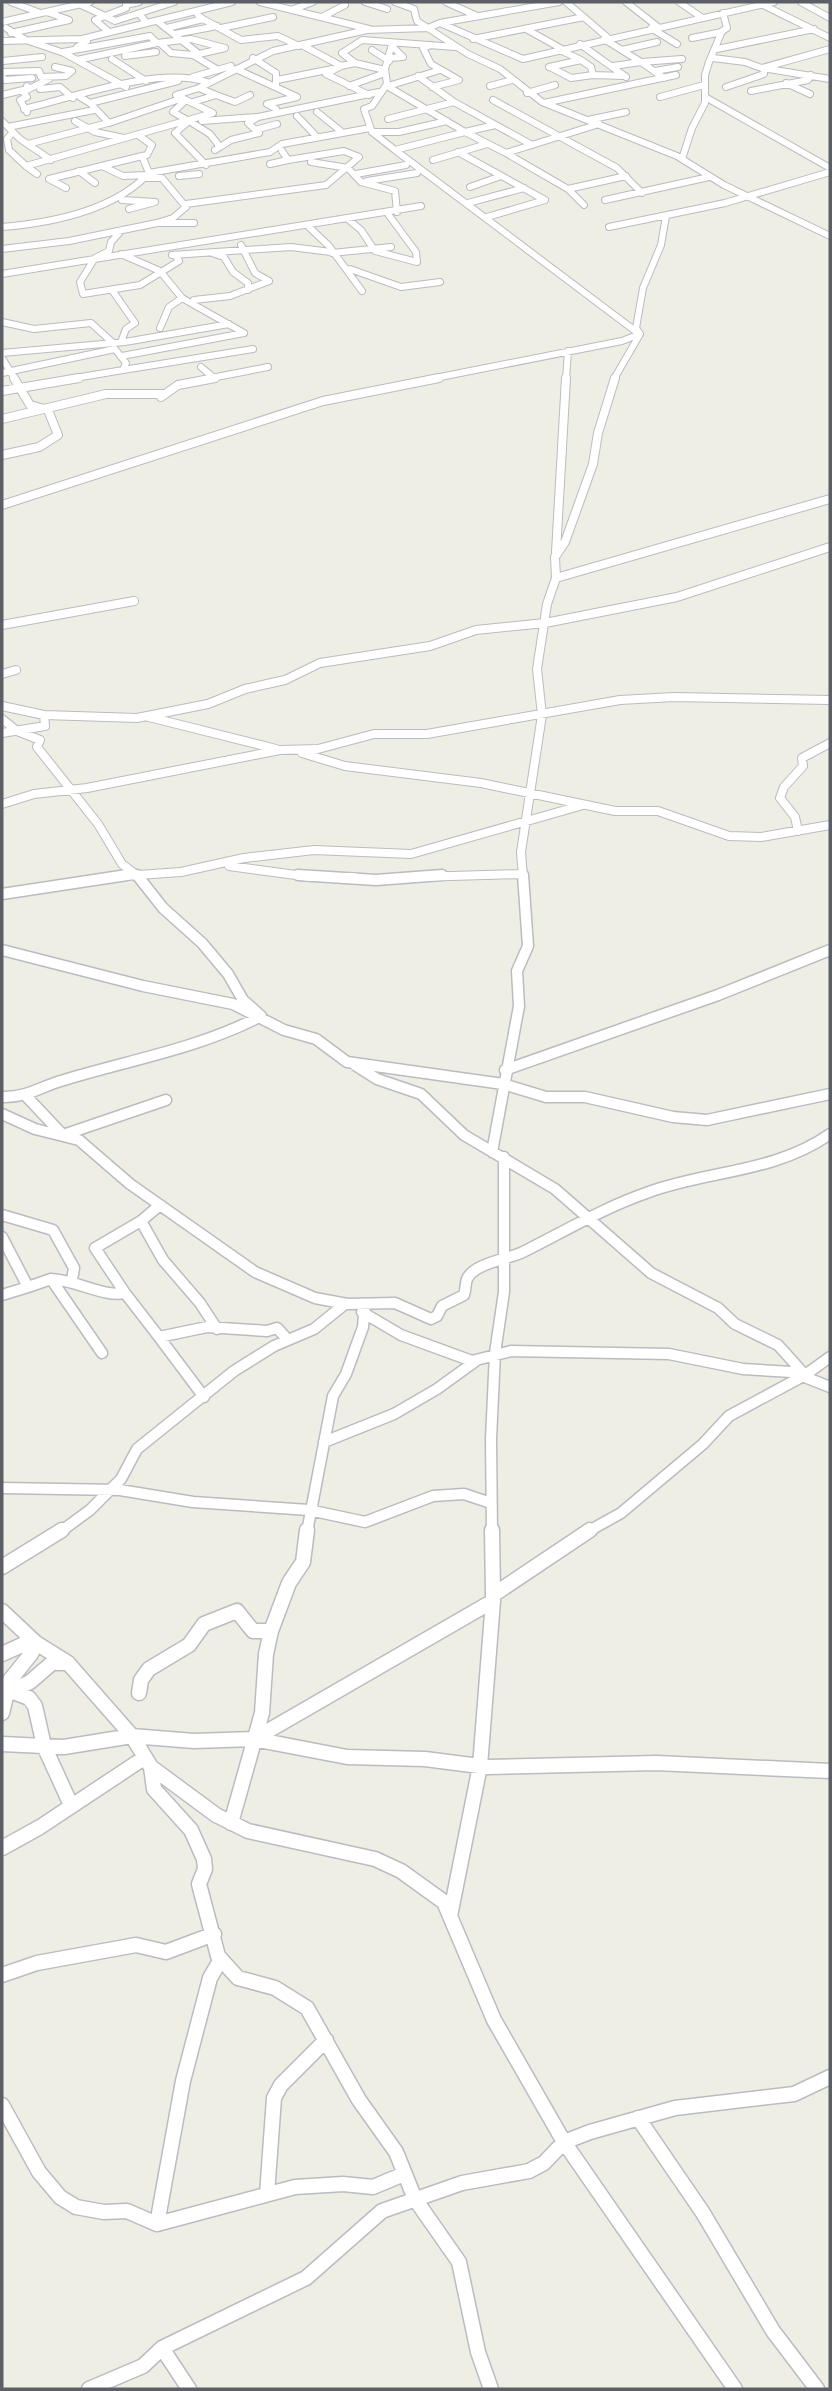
<svg xmlns="http://www.w3.org/2000/svg" width="832" height="2391" viewBox="0 0 832 2391" font-family="'Varela Round',sans-serif">
	<style>
		.lines { fill: none; stroke-linecap: round; stroke-linejoin: round }
		.minor-far3-casing { stroke: #b9bcc1; stroke-width: 8 }
		.minor-far2-casing { stroke: #b9bcc1; stroke-width: 10 }
		.minor-far1-casing { stroke: #b9bcc1; stroke-width: 13 }
		.minor-casing { stroke: #b9bcc1; stroke-width: 17 }
		.minor-far3 { stroke: #fff; stroke-width: 6 }
		.minor-far2 { stroke: #fff; stroke-width: 8 }
		.minor-far1 { stroke: #fff; stroke-width: 10 }
		.minor { stroke: #fff; stroke-width: 14 }
	</style>
	<rect width="100%" height="100%" fill="#efeee4"/>
	<g class="lines">
		<defs>
			<path id="minor-far3" d="M11,2L40,13
				M260,2L369,29
				M365,2L387,9
				M395,2L414,9L417,21L468,54L500,69L542,102L677,156L724,185L830,236
				M446,2L477,16
				M566,2L607,37
				M626,2L658,27
				M679,2L701,17
				M801,2L830,18
				M79,4L105,16L95,20L109,32
				M761,4L830,38
				M126,5L139,2
				M126,8L105,16L115,21L174,2
				M291,10L313,2
				M140,15L147,23L232,2
				M322,17L345,5
				M203,19L241,40L278,36L299,46
				M157,21L199,54L193,55L218,70
				M2,22L90,2
				M440,23L523,59L774,2
				M6,28L26,40L64,53L126,87
				M167,28L203,19L198,15
				M221,28L273,17
				M651,28L677,44
				M526,29L562,49
				M11,33L69,20L47,12
				M175,34L217,26
				M692,38L722,32
				M473,39L584,17
				M604,39L641,62L613,66
				M2,41L82,39
				M157,43L191,39L225,48L199,54
				M160,43L171,53L193,55
				M392,44L385,69L387,84L372,106L364,109L372,132L395,150L465,132L506,153L599,124
				M580,44L626,77
				M302,45L341,66L355,63L342,53L362,40L455,47
				M431,45L423,48L431,64L459,80L432,87
				M77,47L87,41L82,39L147,23
				M717,49L814,29
				M830,49L762,68L830,79
				M372,50L389,61
				M622,50L657,42
				M63,52L150,36L157,43L77,60
				M125,56L156,52
				M253,58L276,73V84
				M390,58L403,57L393,47
				M713,58L745,62L764,69V74L726,87
				M112,59L146,81
				M3,61L42,57
				M355,63L385,70
				M341,66L326,74L369,95
				M549,67L581,60L560,50
				M550,67L571,78L593,75L591,67L581,60
				M236,69L297,97L267,104L276,109
				M655,71L678,67
				M2,72L39,71L41,77L66,76L72,71L55,67
				M593,75L625,76
				M2,76L5,80L32,78
				M193,77L231,66
				M664,78L641,62L682,59
				M277,80L332,69
				M786,83L810,94
				M349,86L385,73
				M387,86L465,132L495,125
				M490,86L512,80
				M385,87L440,70
				M40,89L60,87L73,98
				M751,91L808,80L811,75
				M527,93L555,85
				M2,95L27,89V86
				M216,95L235,102L250,95
				M80,97L90,103L178,81
				M660,97L704,85
				M707,98L830,168
				M493,100L617,168L642,193
				M193,102L216,95L199,88
				M454,102L532,145
				M90,103L109,123L183,98
				M544,103L676,75
				M24,109C75,97 158,66 207,82
				M27,112L20,100L27,97L23,92L49,79
				M317,112L342,132
				M297,116L317,137
				M388,119L454,102L418,76
				M588,120L626,112
				M2,121L20,139L51,160
				M75,121L95,132L124,138
				M189,121L210,134L220,147L215,150
				M202,121L256,117
				M8,127L94,110
				M255,130L277,124
				M13,132L7,139L9,150L26,166
				M372,132H399L447,121
				M138,135L152,145L147,155L142,156L149,173L270,152L282,144L370,128
				M28,144L108,123
				M220,147L231,140L259,133L248,123L258,117L379,92
				M395,150L638,333
				M458,152L545,200L487,217
				M506,153L568,189L584,205
				M682,159L692,128L705,103V75L709,62L722,31L727,28L723,13
				M433,160L487,144
				M311,162L348,168L361,182L395,191L397,212
				M270,164L288,160
				M206,165L175,133L189,121L173,112L186,100L176,95L199,88L273,51L367,30L428,28L440,23L559,2
				M102,166L123,176L147,175
				M79,171L95,183
				M37,174L26,166L213,113L186,100
				M356,174L406,165
				M179,176L199,174
				M367,181L417,173
				M470,187L501,176
				M66,188L49,179L142,156
				M568,189L626,176
				M122,200L155,202L129,209
				M605,200L709,177
				M468,203L524,188
				M186,204L326,185L359,157L344,151L288,160L282,151
				M349,220L361,230L375,251L417,262L416,252L388,214
				M2,227C50,223 108,212 144,178H162L186,207L173,218L157,223
				M309,227L329,246L362,291
				M609,227L725,203L830,172
				M122,230L111,242L109,251L95,258L80,282L83,294L140,285L179,261L175,255
				M241,245L255,273L269,281
				M2,249L69,241L157,223H194
				M212,253L224,257L233,272L248,283V290
				M332,253L391,247
				M121,254L160,271L182,298L244,333
				M172,255L291,247L331,252
				M350,269L401,287L440,282
				M2,274L421,206
				M112,290L135,323L126,329L121,342
				M194,300L230,296L269,281
				M2,322L34,329L91,323L113,343
				M160,328L169,307L182,298
				M2,353L125,342L229,324
				M122,356L244,333
				M2,358L15,379
				M201,367L214,378
				M123,370L253,349
				M2,373L115,349L126,363L123,370L69,379
				M206,379L268,367
				M430,379L622,341L640,334
				M566,379L568,351
				M614,379L640,334L636,328L643,288L661,245L666,216"/>
			<path id="minor-far2" d="M2,391L79,378
				M161,397L178,385L215,378
				M2,419L106,394H165
				M2,455L39,447L58,435L48,410L30,405L14,378
				M2,505L323,401L439,378
				M556,552L566,378
				M556,578L830,499
				M2,625L134,601
				M2,674L16,670
				M2,706L44,715L137,718L208,704L245,689L285,680L320,663L430,646L476,630L545,623L677,597L830,547
				M149,717L276,749
				M2,719L17,731L40,740L37,747L98,824L122,864L139,877
				M2,733L45,726L44,715
				M302,753L345,766L481,783L615,811H658L729,836L761,837L830,825
				M2,804L34,794L87,788L280,750L318,749L374,734H427L620,700L674,697L830,700
				M798,831L795,817L780,798L784,787L803,766L802,758L830,743
				M229,866L311,877
				M110,877L181,872L244,858L314,850L411,854L583,805
				M329,877H354
				M417,877L523,874
				M523,877L521,852L542,715L537,669L547,604L556,578L555,557L565,542L593,464L598,433L615,378"/>
			<path id="minor-far1" d="M298,875L376,880L442,875
				M2,894L127,875
				M2,950L143,986L233,1004L284,1030L316,1039L347,1062L503,1084L546,1097H585L673,1117L707,1120L830,1094
				M355,1065L377,1079L421,1094L464,1135L555,1189L651,1273L718,1308L735,1324L778,1345L805,1375
				M505,1070L718,995L830,950
				M26,1096L61,1133
				M2,1097C26,1098 42,1086 64,1080C130,1060 200,1048 261,1016L243,1000L228,974L202,943L163,908L137,875
				M2,1114L35,1129L79,1140L130,1184L255,1272L315,1298L347,1304L395,1303L431,1319L437,1316L442,1306L464,1295C466,1290 465,1284 467,1279C474,1263 509,1259 523,1252C565,1231 605,1207 649,1192C710,1170 774,1173 830,1134
				M66,1134L166,1100
				M492,1152L519,1006L517,971L528,946L523,875
				M2,1215L53,1230L74,1268L72,1280
				M141,1221L163,1260L200,1303L217,1329
				M2,1237L28,1287L2,1295
				M51,1279C77,1280 105,1298 125,1293L159,1337L207,1327L267,1331L277,1328L288,1340
				M28,1287L51,1279L102,1353
				M125,1293L95,1248L141,1221L160,1205
				M362,1312L401,1335L472,1361L511,1351L669,1354L743,1369L792,1372L830,1387
				M159,1337L204,1397
				M324,1442L394,1414L437,1389L477,1360
				M2,1488L120,1490L193,1502L309,1510L365,1522L433,1496L464,1494L491,1503
				M60,1532L90,1510L121,1479L137,1449L234,1371L274,1346L314,1329L345,1304
				M307,1532L333,1396L346,1374L363,1327L365,1304
				M492,1532L491,1439L495,1353L504,1292V1157
				M587,1532L621,1513L703,1444L729,1416L805,1375L830,1357"/>
			<path id="minor" d="M492,1530L493,1595
				M2,1567L62,1530
				M2,1611L36,1643L68,1663L132,1736L151,1767L216,1815L248,1831L375,1859L401,1871L444,1902L494,2020L564,2142L735,2389
				M2,1654L33,1640
				M8,1690L29,1698L35,1706L44,1746L71,1805
				M13,1690L30,1682L52,1663H67
				M139,1693L141,1680L149,1669L189,1645L204,1624L237,1611L253,1631H271
				M2,1713L10,1680L31,1654L36,1643
				M254,1739L493,1601V1595L590,1530
				M2,1744L64,1747L132,1736L194,1741L254,1739L347,1757L425,1759L487,1767L656,1763L830,1771
				M151,1767L154,1789L191,1830L204,1859L205,1869L199,1884L218,1956L238,1978L275,1988L307,2008L359,2100L396,2152L415,2199L459,2262L478,2352L491,2389
				M231,1823L262,1713L266,1654L271,1631L289,1583L303,1562L307,1530
				M2,1848L40,1827L144,1758
				M450,1916L480,1766L493,1601
				M2,1975L37,1963L136,1945L166,1952L214,1934
				M2,2105L39,2172L60,2197L76,2207L104,2212L127,2211L157,2224L295,2187L343,2184L373,2187L404,2174
				M638,2118L703,2213L773,2331L817,2389
				M267,2194L274,2098L281,2085L326,2040
				M157,2224L183,2081L210,1978L221,1959
				M162,2348L189,2389
				M89,2389L143,2366L162,2348L306,2278L382,2211L462,2183L529,2171L544,2163L564,2142L590,2132L675,2108L794,2094L830,2077"/>
		</defs>
		<use href="#minor-far3" class="minor-far3-casing"/>
		<use href="#minor-far2" class="minor-far2-casing"/>
		<use href="#minor-far1" class="minor-far1-casing"/>
		<use href="#minor" class="minor-casing"/>
		<use href="#minor-far3" class="minor-far3"/>
		<use href="#minor-far2" class="minor-far2"/>
		<use href="#minor-far1" class="minor-far1"/>
		<use href="#minor" class="minor"/>
	</g>
	<rect width="832" height="2391" fill="none" stroke="#5c6066" stroke-width="7"/>
</svg>
